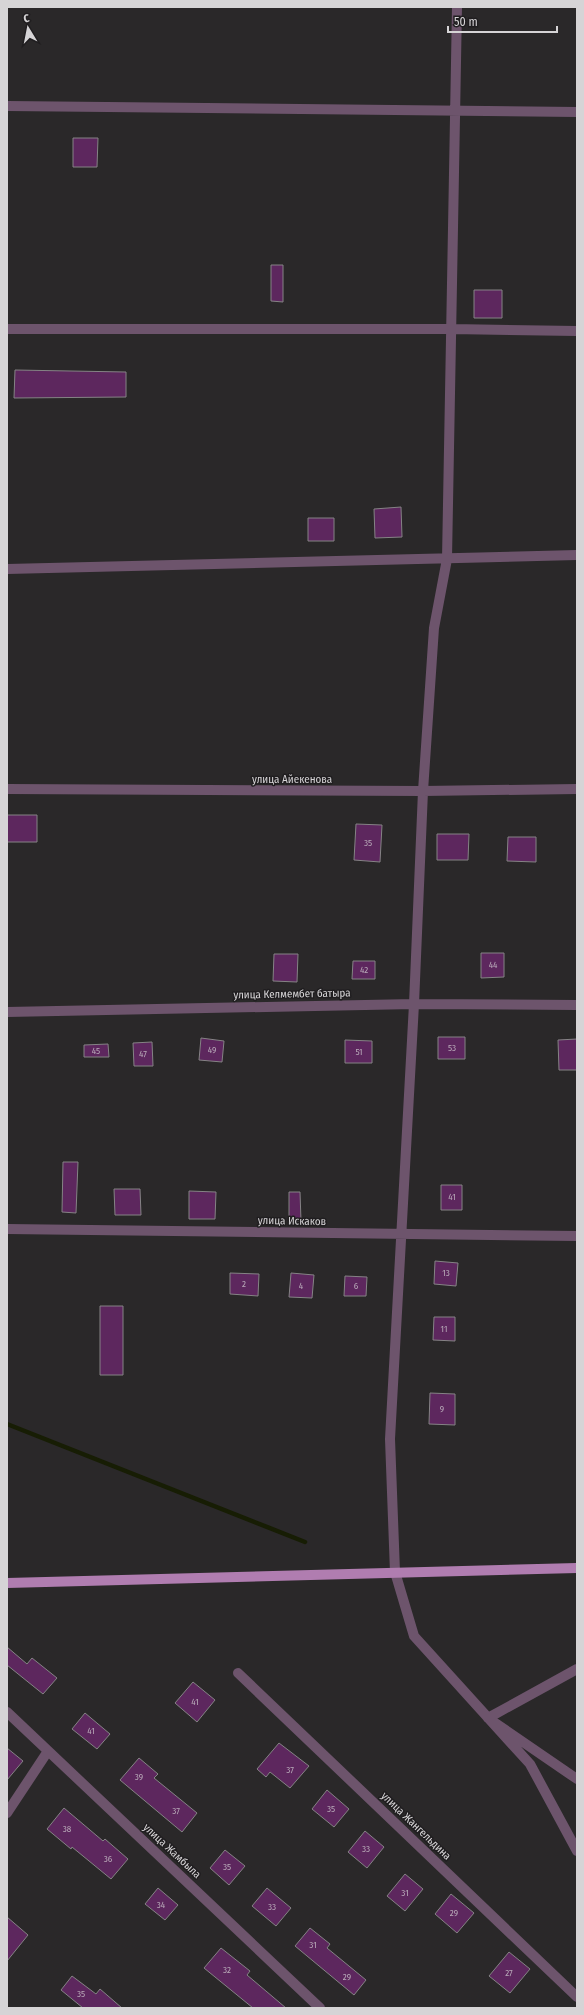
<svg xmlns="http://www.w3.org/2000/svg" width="584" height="2015" viewBox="0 0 584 2015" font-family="'Fira Sans Condensed',sans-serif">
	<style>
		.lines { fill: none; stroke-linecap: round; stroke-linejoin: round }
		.stream { stroke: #171d04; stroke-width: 4.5 }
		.building { fill: #5d275e; stroke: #858385 }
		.minor { stroke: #6d546c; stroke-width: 10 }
		.major { stroke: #b07db0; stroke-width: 10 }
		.labels { text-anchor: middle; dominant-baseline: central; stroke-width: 3; stroke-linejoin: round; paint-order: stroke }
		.number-label { font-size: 9px; fill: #b8a9b8 }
		.street-label { font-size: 11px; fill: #d6d4d6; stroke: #201e20 }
	</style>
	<rect width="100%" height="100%" fill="#2a2829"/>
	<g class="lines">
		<path class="stream" d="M7,1424L305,1542"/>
	</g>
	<path class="building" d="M73,138H98L97,167H73Z
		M271,265H283V302L271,301Z
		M474,290H502V318H474Z
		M15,370L126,372V397L14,398Z
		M401,507L402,537L375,538L374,509Z
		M308,518H334V541H308Z
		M7,815H37V842H7Z
		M356,824L382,825L380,862L354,860Z
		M437,834H469L468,860H437Z
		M508,837H536V862L507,861Z
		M481,953H504V977L481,978Z
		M274,954H298L297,982L273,981Z
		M353,961H375V979H352Z
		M438,1037H465V1059H438Z
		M201,1038L224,1041L222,1062L199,1060Z
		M577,1039V1070H559L558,1040Z
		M345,1040L372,1041V1063H345Z
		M152,1042L153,1066H134L133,1043Z
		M108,1044L109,1057H84V1045Z
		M63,1162H78L76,1213L62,1212Z
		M441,1185H462V1210H441Z
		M114,1189H140L141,1215H115Z
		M189,1191L216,1192L215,1219H189Z
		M289,1192H300L301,1221H289Z
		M435,1261L458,1263L456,1286L434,1284Z
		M230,1273L259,1274L258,1296L230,1294Z
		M291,1273L314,1275L312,1298L289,1297Z
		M345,1276L367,1277L366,1296H344Z
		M100,1306H123V1375H100Z
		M434,1317H455V1341L433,1340Z
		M430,1393L455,1394V1425L429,1424Z
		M7,1647L27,1664L32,1658L57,1678L43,1694L7,1665Z
		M193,1682L215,1700L197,1722L175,1703Z
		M85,1713L110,1734L97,1749L72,1729Z
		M279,1743L309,1766L290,1788L270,1772L266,1777L257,1769Z
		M7,1748L23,1761L7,1780Z
		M139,1758L158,1774L154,1778L197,1813L182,1832L120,1780Z
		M327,1790L349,1809L334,1827L312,1809Z
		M64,1808L103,1841L105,1839L128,1859L111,1879L72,1847L71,1849L47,1829Z
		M365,1831L384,1847L367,1868L348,1852Z
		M225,1850L245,1866L229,1885L210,1868Z
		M405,1874L423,1889L405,1911L387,1896Z
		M158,1888L178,1905L165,1920L145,1904Z
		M267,1888L291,1908L276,1926L252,1906Z
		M451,1894L474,1913L457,1933L435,1914Z
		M7,1917L28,1935L7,1961Z
		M310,1928L330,1944L327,1948L366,1980L354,1995L295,1946Z
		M221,1948L250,1971L247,1975L286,2008H253L204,1968Z
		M509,1952L530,1969L510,1993L489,1976Z
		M72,1976L96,1994L100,1989L122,2008H83L61,1990Z"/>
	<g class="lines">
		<path class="minor" d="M457,7L447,559L434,628L423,791L414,1004L390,1439L395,1572L414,1636L530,1764L577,1851
			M7,106L577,112
			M7,329H452L577,331
			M7,569L577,555
			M7,789L423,791L577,789
			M7,1012L414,1004L577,1005
			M7,1229L577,1236
			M577,1669L488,1718L577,1779
			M238,1673L577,1997
			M7,1712L320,2008
			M7,1813L48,1751"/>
		<path class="major" d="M7,1583L577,1568"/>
	</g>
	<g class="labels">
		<g class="number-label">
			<text x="368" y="843">35</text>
			<text x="493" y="965">44</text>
			<text x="364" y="970">42</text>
			<text x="452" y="1048">53</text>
			<text x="212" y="1050">49</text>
			<text x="96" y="1051">45</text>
			<text x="359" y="1052">51</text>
			<text x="143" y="1054">47</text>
			<text x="452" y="1197">41</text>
			<text x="446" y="1273">13</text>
			<text x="244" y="1284">2</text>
			<text x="301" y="1286">4</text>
			<text x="356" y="1286">6</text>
			<text x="444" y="1329">11</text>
			<text x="442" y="1409">9</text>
			<text x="195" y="1702">41</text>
			<text x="91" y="1731">41</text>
			<text x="290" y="1770">37</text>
			<text x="139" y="1777">39</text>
			<text x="331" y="1809">35</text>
			<text x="176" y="1811">37</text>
			<text x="67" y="1829">38</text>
			<text x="366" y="1849">33</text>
			<text x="108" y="1859">36</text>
			<text x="227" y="1867">35</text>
			<text x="405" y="1893">31</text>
			<text x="161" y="1905">34</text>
			<text x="272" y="1907">33</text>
			<text x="454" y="1913">29</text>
			<text x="313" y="1945">31</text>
			<text x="227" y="1970">32</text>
			<text x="509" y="1973">27</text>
			<text x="347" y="1977">29</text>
			<text x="81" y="1994">35</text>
		</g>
		<g class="street-label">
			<text x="292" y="779">улица Айекенова</text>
			<text transform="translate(292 994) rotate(-1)">улица Келмембет батыра</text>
			<text transform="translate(292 1221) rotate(1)">улица Искаков</text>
			<text transform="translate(416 1826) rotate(44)">улица Жангельдина</text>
			<text transform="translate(172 1851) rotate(43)">улица Жамбыла</text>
		</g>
	</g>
	<rect width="584" height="2015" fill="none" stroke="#d6d4d6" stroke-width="16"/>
	<g transform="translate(28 28) rotate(350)" stroke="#201e20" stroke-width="3" paint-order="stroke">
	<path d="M0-3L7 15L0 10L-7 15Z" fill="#d6d4d6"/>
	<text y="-6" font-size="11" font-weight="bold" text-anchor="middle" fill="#d6d4d6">С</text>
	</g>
	<path d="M448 26v6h109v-6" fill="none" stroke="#d6d4d6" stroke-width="2"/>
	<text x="454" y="26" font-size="12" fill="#d6d4d6" stroke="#201e20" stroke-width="3" paint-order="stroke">50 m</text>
</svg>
